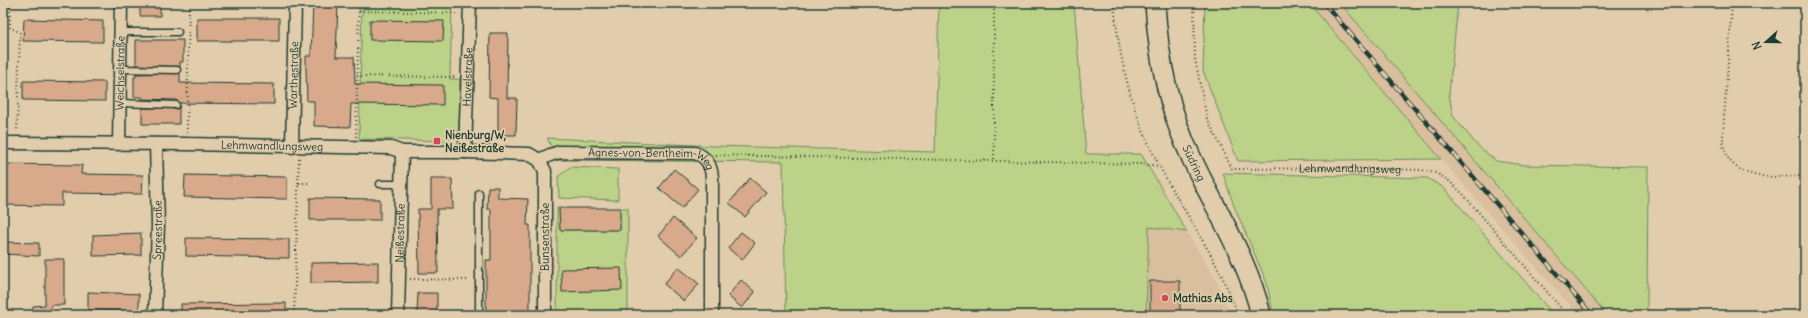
<svg xmlns="http://www.w3.org/2000/svg" width="1808" height="318" viewBox="0 0 1808 318" font-family="Delius,sans-serif">
	<style>
		.built { fill: #dabf9f }
		.green { fill: #bcd288; stroke: #6e885e }
		.building { fill: #d8a98a; stroke: #1f3d34 }
		.lines { fill: none; stroke-linecap: round; stroke-linejoin: round }
		.lane-casing { stroke: #1f3d34; stroke-width: 9 }
		.street-casing { stroke: #1f3d34; stroke-width: 15 }
		.primary-casing { stroke: #1f3d34; stroke-width: 22 }
		.path { stroke: #1f3d34; stroke-width: 2; stroke-dasharray: 1 3; stroke-linecap: butt }
		.lane { stroke: #e1cdab; stroke-width: 6 }
		.street { stroke: #e1cdab; stroke-width: 12 }
		.primary { stroke: #e1cdab; stroke-width: 19 }
		.rail-casing { stroke: #1f3d34; stroke-width: 4.5 }
		.rail { stroke: #e1cdab; stroke-width: 3; stroke-dasharray: 9; stroke-linecap: butt }
		.poi-dot { fill: #d1495b; stroke: #e1cdab; stroke-width: 1.5 }
		.labels { text-anchor: middle; dominant-baseline: central; stroke-width: 3.5; stroke-linejoin: round; paint-order: stroke }
		.street-label { font-size: 11px; fill: #1f3d34; stroke: #e1cdab }
		.poi-label { font-size: 11px; font-weight: bold; fill: #1f3d34; stroke: #e1cdab; text-anchor: start }
	</style>
	<rect width="100%" height="100%" fill="#e1cdab"/>
	<filter id="ink" filterUnits="userSpaceOnUse"><feTurbulence type="fractalNoise" baseFrequency=".025" numOctaves="2"/><feDisplacementMap in="SourceGraphic" scale="8" xChannelSelector="R" yChannelSelector="G"/><feConvolveMatrix kernelMatrix="1 2 1 2 8 2 1 2 1" color-interpolation-filters="sRGB"/></filter>
	<g filter="url(#ink)">
		<path class="built" d="M1309,3H1340L1607,315H1578L1441,159Z
			M1149,227L1187,232L1217,282L1231,315H1146Z"/>
		<path class="green" d="M362,3H452L450,79H460L459,132L457,135L447,141L359,139Z
			M939,3H1074L1086,154H1141L1187,232L1149,227L1146,315H786L783,162L558,160L547,138L715,146L935,152Z
			M1205,3H1309L1441,159L1238,161L1203,71Z
			M1340,3H1458L1449,94L1453,116L1476,144L1496,161L1524,165L1648,167L1647,315H1607Z
			M570,167L618,169V200L559,198L558,177Z
			M1223,173L1427,178L1444,188L1554,315H1273L1267,283L1234,206Z
			M557,208H559L560,230H620V208H628V315H557Z"/>
		<path class="building" d="M140,3H160V16H140Z
			M313,3H338L336,57H354L355,84L443,85V105L351,104L350,127L314,126V101H307L306,70V56H311Z
			M197,18H279V41H197Z
			M24,19L103,21V42L23,41Z
			M370,20L444,21L443,41L370,40Z
			M490,33H508L507,98H517L516,135H498V98L489,97Z
			M136,40H183V62H180V67L136,65Z
			M180,73V83L274,84V104L180,103L176,100L142,99V97H134V77H136V74Z
			M23,81L105,82V101L23,100Z
			M142,108H179V124H142Z
			M3,164L82,165L81,174L143,175L142,194L62,193V206L3,205Z
			M674,169L698,189L682,208L659,188Z
			M185,175L287,177V199L184,197Z
			M750,178L766,192L745,217L729,203Z
			M431,179H452L453,209H437L438,273H419L418,209H431Z
			M488,187H498V198L528,199L527,225H530V315H486V260H491V209H487Z
			M310,198L380,199V220H310Z
			M559,208H620V230H560Z
			M673,218L697,238L681,256L658,236Z
			M741,232L755,243L742,260L728,248Z
			M141,233V255L93,256V235Z
			M186,238L289,239V258L186,256Z
			M3,242L39,243V256L3,254Z
			M45,259H64V305H51V315H32L33,306L45,305Z
			M378,262V282L311,283V263Z
			M678,267L699,284L684,301L664,284Z
			M621,268L622,290L562,292L561,269Z
			M741,280L755,292L742,308L728,296Z
			M1150,281H1180V315H1150Z
			M88,292L139,294V311L88,310Z
			M418,293H437V315H417Z
			M286,303V315H181V304Z"/>
		<g class="lines">
			<defs>
				<path id="lane" d="M120,32H178
					M120,69L177,70
					M120,103L176,105
					M380,184H401
					M479,193V315"/>
				<g id="street">
					<path id="s2" d="M3,143L187,144L391,148L402,152H465L529,154L539,160L545,171V315"/>
					<path id="s3" d="M119,144L121,3"/>
					<path id="s4" d="M292,147L295,3"/>
					<path id="s5" d="M465,152L470,3"/>
					<path id="s6" d="M539,160L550,155L560,152L695,153C707,157 711,165 712,177V315"/>
					<path id="s7" d="M155,315L158,225L156,144"/>
					<path id="s8" d="M398,315L402,152"/>
				</g>
				<g id="primary">
					<path id="s9" d="M1155,3C1158,57 1168,110 1192,159C1216,211 1248,259 1261,315"/>
				</g>
			</defs>
			<use href="#lane" class="lane-casing"/>
			<use href="#street" class="street-casing"/>
			<use href="#primary" class="primary-casing"/>
			<g class="path">
				<path d="M10,3V28L20,32L17,131"/>
				<path d="M1114,3C1119,60 1132,114 1159,165C1185,215 1220,261 1238,315"/>
				<path id="s1" d="M1194,3L1195,59L1207,118L1232,169L1348,168L1421,170L1436,173L1448,180L1462,193L1567,315"/>
				<path d="M1732,3L1723,135C1723,141 1723,149 1726,154C1740,183 1778,176 1805,176"/>
				<path d="M359,11L457,13"/>
				<path d="M357,76L456,77"/>
				<path d="M187,133L189,3"/>
				<path d="M356,137L359,3"/>
				<path d="M716,155L1141,164L1159,166"/>
				<path d="M994,159V3"/>
				<path d="M299,183H308"/>
				<path d="M410,279L470,280"/>
				<path d="M294,315L299,158"/>
			</g>
			<use href="#lane" class="lane"/>
			<use href="#street" class="street"/>
			<use href="#primary" class="primary"/>
			<defs>
				<path id="rail" d="M1324,3L1592,315"/>
			</defs>
			<use href="#rail" class="rail-casing"/>
			<use href="#rail" class="rail"/>
		</g>
	</g>
	<g class="poi-dot">
		<rect x="433" y="137" width="8" height="8" rx="2"/>
		<circle cx="1165" cy="298" r="4"/>
	</g>
	<g class="labels">
		<g class="street-label">
			<text stroke="none"><textPath href="#s3" startOffset="71">Weichselstraße</textPath></text>
			<text stroke="none"><textPath href="#s4" startOffset="72">Warthestraße</textPath></text>
			<text stroke="none"><textPath href="#s5" startOffset="75">Havelstraße</textPath></text>
			<text stroke="none"><textPath href="#s2" startOffset="269">Lehmwandlungsweg</textPath></text>
			<text stroke="none"><textPath href="#s6" startOffset="116">Agnes-von-Bentheim-Weg</textPath></text>
			<text stroke="none"><textPath href="#s9" startOffset="166">Südring</textPath></text>
			<text stroke="none"><textPath href="#s1" startOffset="291">Lehmwandlungsweg</textPath></text>
			<text stroke="none"><textPath href="#s7" startOffset="85">Spreestraße</textPath></text>
			<text stroke="none"><textPath href="#s8" startOffset="82">Neißestraße</textPath></text>
			<text transform="translate(545 237) rotate(-90)">Bunsenstraße</text>
		</g>
		<g class="poi-label">
			<text x="445" y="135">Nienburg/W,<tspan x="445" dy="13">Neißestraße</tspan></text>
			<text x="1173" y="298">Mathias Abs</text>
		</g>
	</g>
	<rect width="1808" height="318" fill="none" stroke="#e1cdab" stroke-width="16"/>
	<rect x="8" y="8" width="1792" height="302" fill="none" stroke="#1f3d34" stroke-width="1.5" filter="url(#ink)"/>
	<g transform="translate(1766 42) rotate(249)" stroke="#e1cdab" stroke-width="3" paint-order="stroke">
	<path d="M0-3L7 15L0 10L-7 15Z" fill="#1f3d34"/>
	<text y="-6" font-size="11" font-weight="bold" text-anchor="middle" fill="#1f3d34">N</text>
	</g>
</svg>
